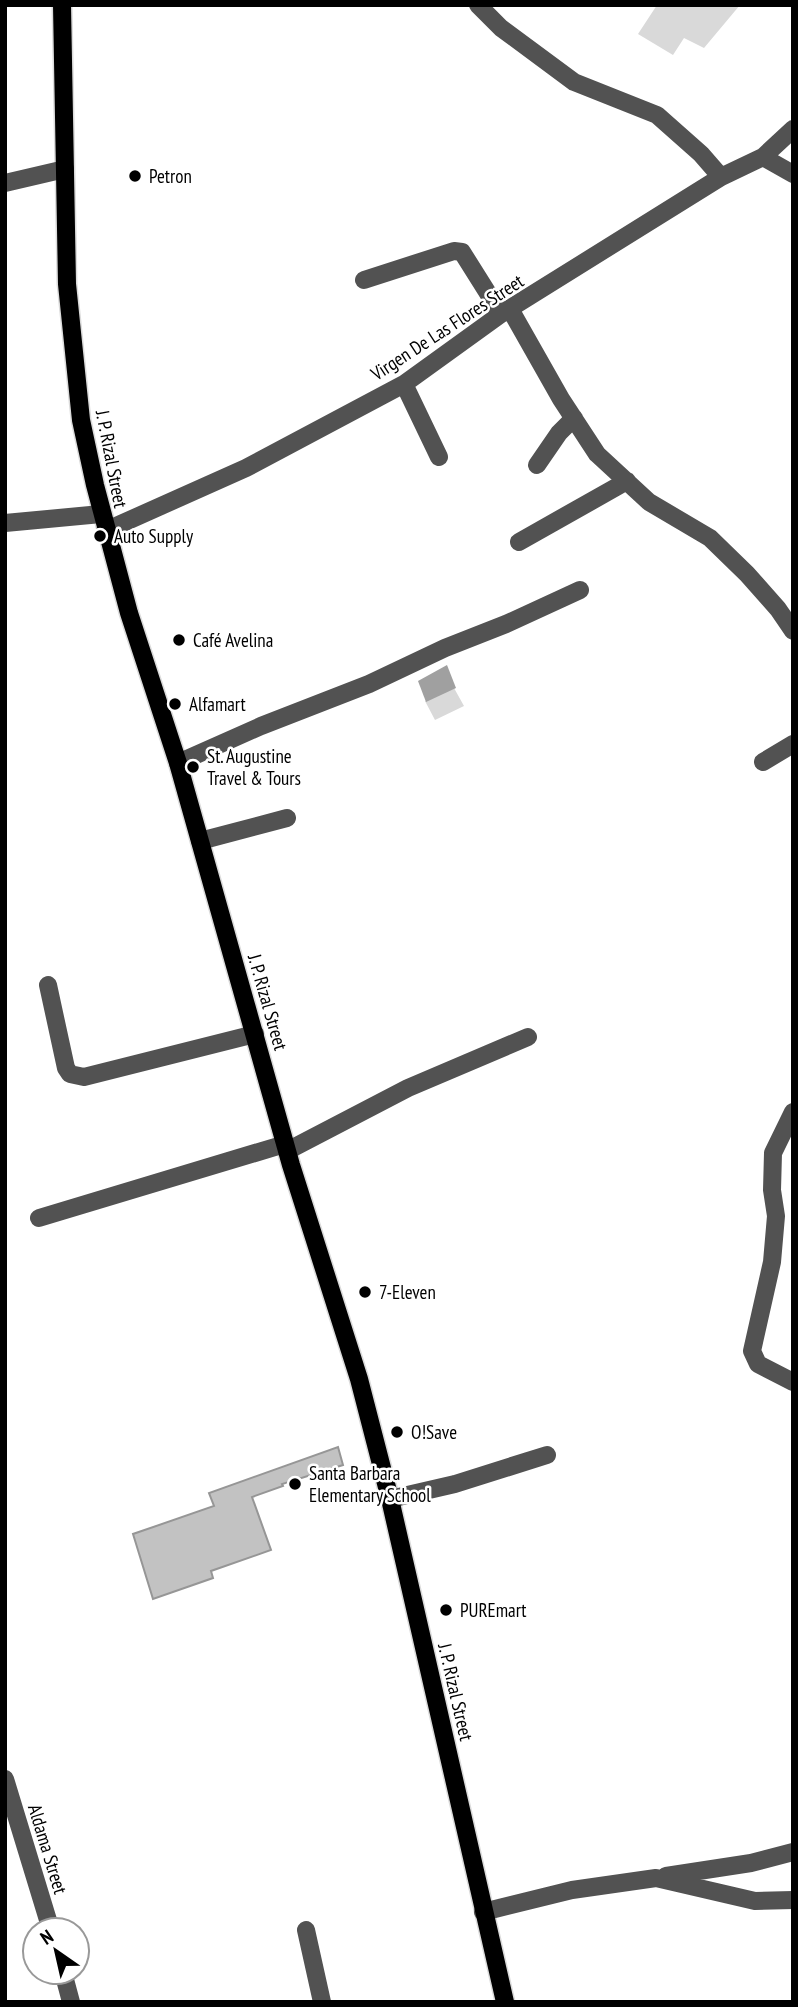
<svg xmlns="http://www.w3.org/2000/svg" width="798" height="2007" viewBox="0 0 798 2007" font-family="'PT Sans Narrow',sans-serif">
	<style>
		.green { fill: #d9d9d9 }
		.water { fill: #a0a0a0 }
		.building { fill: #c2c2c2; stroke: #969696; stroke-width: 2 }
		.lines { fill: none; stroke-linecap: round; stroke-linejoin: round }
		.major-casing { stroke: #dbdbdb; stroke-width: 21 }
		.minor { stroke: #525252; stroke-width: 18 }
		.major { stroke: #000; stroke-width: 18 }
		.poi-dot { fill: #000; stroke: #fff; stroke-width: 2.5 }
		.labels { text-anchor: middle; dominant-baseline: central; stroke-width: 5; stroke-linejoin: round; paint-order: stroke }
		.poi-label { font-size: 19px; fill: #000; stroke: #fff; text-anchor: start }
		.street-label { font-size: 19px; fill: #000; stroke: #fff }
	</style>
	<rect width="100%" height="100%" fill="#fff"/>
	<path class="green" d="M657,5H740L704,48L684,38L673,55L638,34Z
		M454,688L464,706L435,720L425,701Z"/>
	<path class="water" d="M447,665L456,688L426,702L418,681Z"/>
	<path class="building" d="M338,1447L343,1465L282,1484L283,1486L252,1497L271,1550L211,1571L213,1578L153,1599L133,1534L214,1506L209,1493Z"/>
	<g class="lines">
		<defs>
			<path id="major" d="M62,5L67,284L81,420L95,485L129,613L178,763L291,1165L359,1379L390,1499L505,2002"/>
		</defs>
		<use href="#major" class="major-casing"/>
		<path class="minor" d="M478,5L501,28L574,82L657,115L701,154L721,177
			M763,157L793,174
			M5,183L65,169
			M364,280L454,251L462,252L501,314
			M510,309L561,399L597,454L649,502L710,538L747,574L778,609L793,631
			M404,384L439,457
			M537,465L559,433L574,418
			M5,523L101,514
			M105,531L246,468L404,384L501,314L721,177L763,157L793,129
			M519,542L627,481
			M763,762L793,744
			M178,763L261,726L369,684L445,648L506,624L580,590
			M200,841L287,818
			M48,985L66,1068L70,1074L84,1077L255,1034
			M793,1112L773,1153L772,1190L776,1216L772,1262L752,1351L758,1364L793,1382
			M287,1151L408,1088L528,1037
			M39,1218L285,1144
			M390,1499L455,1484L547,1455
			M5,1779L51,1930
			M666,1876L751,1863L793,1852
			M483,1912L572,1890L656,1878L755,1901L793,1900
			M306,1930L322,2002
			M63,1972L71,2002"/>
		<use href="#major" class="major"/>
	</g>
	<g class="poi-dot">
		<circle cx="135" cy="176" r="7"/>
		<circle cx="100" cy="536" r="7"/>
		<circle cx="179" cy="640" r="7"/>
		<circle cx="175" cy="704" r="7"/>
		<circle cx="193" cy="767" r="7"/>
		<circle cx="365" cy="1292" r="7"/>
		<circle cx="397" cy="1432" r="7"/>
		<circle cx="295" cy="1484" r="7"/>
		<circle cx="446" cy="1610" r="7"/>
	</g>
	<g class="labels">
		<g class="poi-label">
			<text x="149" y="176">Petron</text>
			<text x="114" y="536">Auto Supply</text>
			<text x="193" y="640">Café Avelina</text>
			<text x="189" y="704">Alfamart</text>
			<text x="207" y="756">St. Augustine<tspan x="207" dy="22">Travel &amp; Tours</tspan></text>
			<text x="379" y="1292">7-Eleven</text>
			<text x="411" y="1432">O!Save</text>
			<text x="309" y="1473">Santa Barbara<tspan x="309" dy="22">Elementary School</tspan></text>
			<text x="460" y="1610">PUREmart</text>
		</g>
		<g class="street-label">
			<text transform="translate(447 327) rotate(-33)">Virgen De Las Flores Street</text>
			<text transform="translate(112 459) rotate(79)">J. P. Rizal Street</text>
			<text transform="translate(268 1002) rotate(74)">J. P. Rizal Street</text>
			<text transform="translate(456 1692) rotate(77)">J. P. Rizal Street</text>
			<text transform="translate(48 1849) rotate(73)">Aldama Street</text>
		</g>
	</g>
	<rect width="798" height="2007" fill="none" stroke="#000000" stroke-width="14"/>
	<g transform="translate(56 1951) rotate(326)"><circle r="33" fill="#ffffff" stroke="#999999" stroke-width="2"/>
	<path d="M0-5L12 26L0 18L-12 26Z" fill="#000000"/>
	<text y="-10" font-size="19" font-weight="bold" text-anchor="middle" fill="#000000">N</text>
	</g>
</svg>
